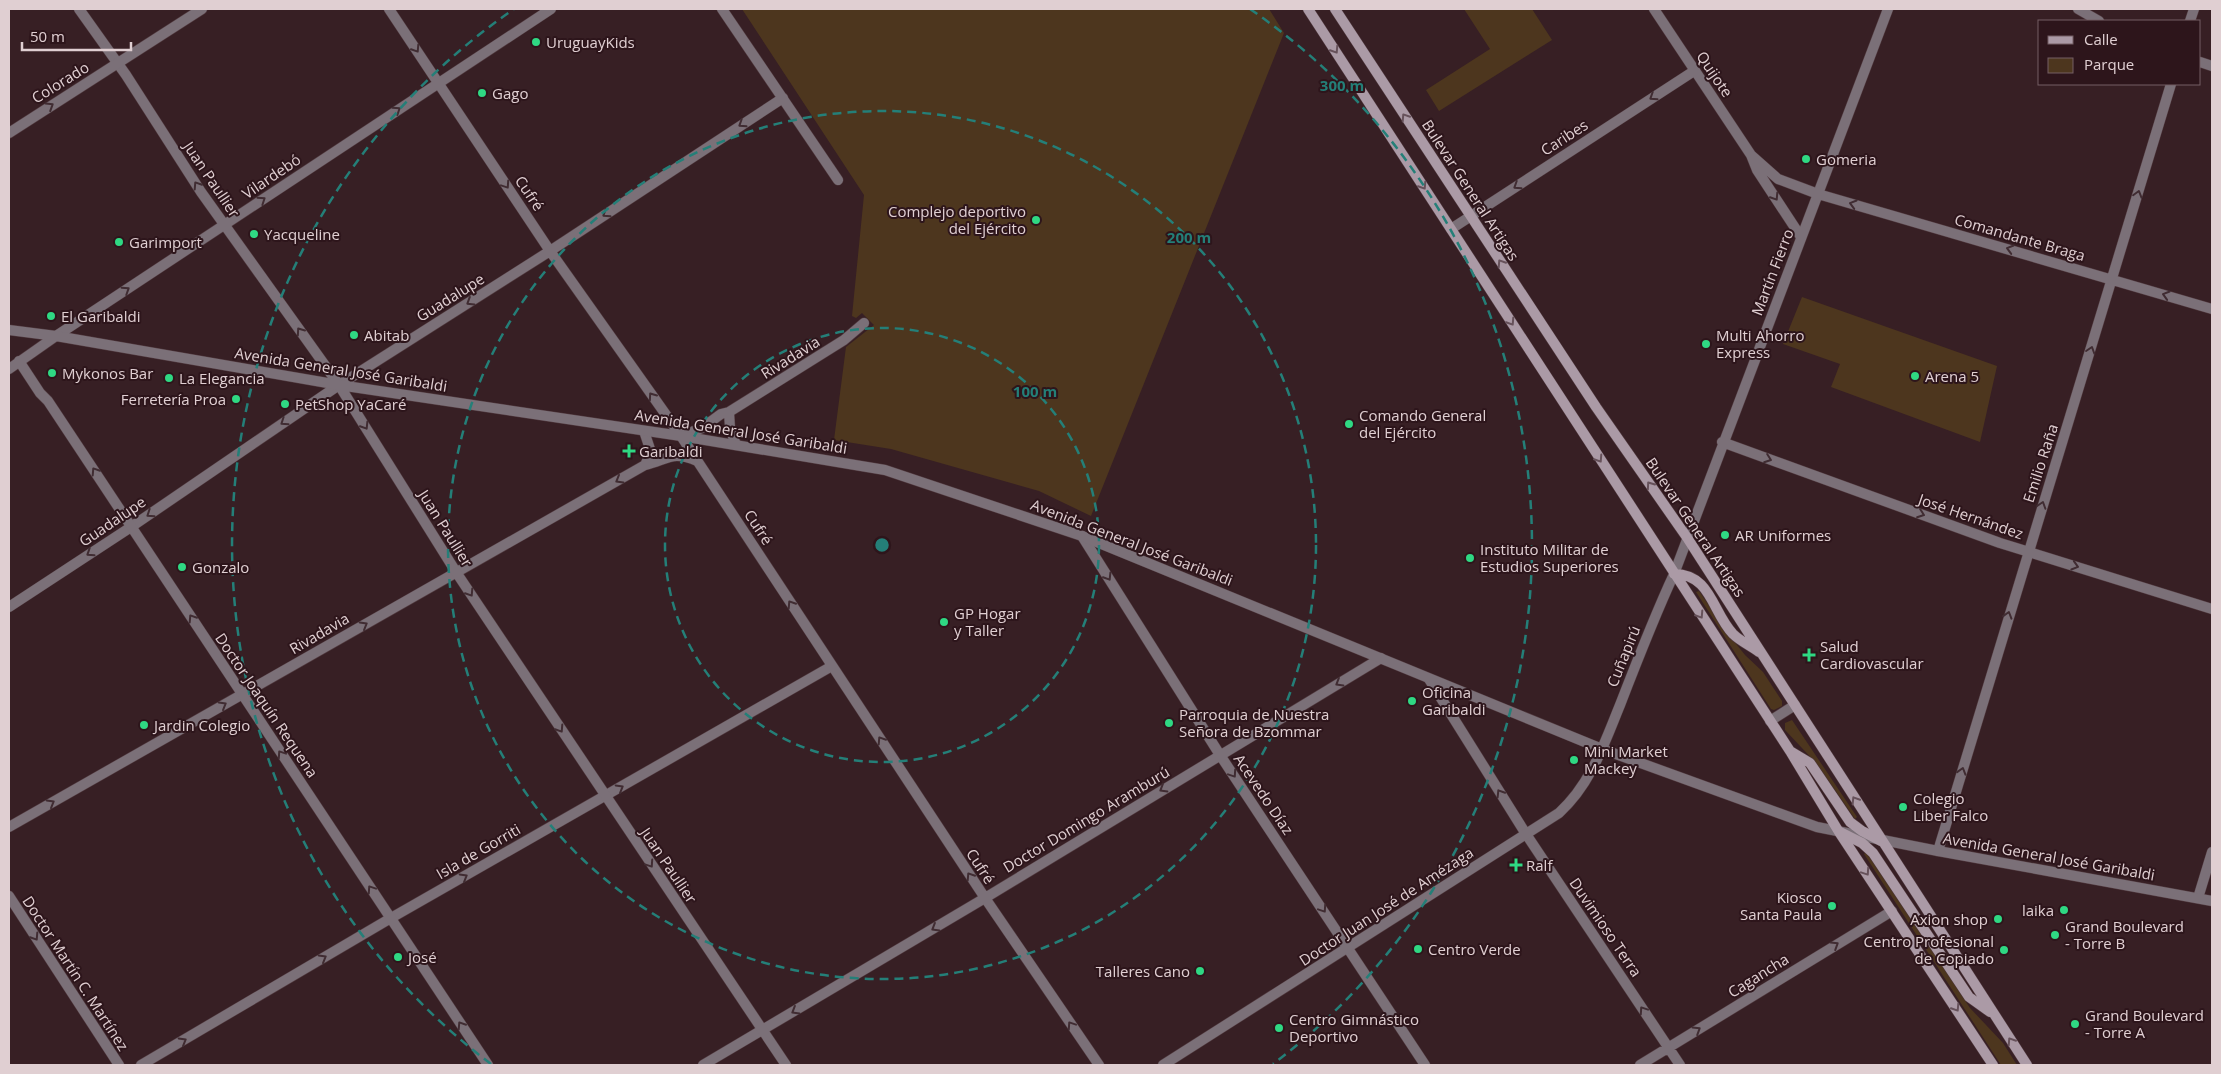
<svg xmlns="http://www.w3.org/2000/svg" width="2221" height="1074" viewBox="0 0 2221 1074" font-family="'Open Sans',sans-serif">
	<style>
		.green { fill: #4d361e }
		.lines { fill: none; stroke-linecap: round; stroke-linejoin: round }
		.minor-casing { stroke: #523b40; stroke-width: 11 }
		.tertiary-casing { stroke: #523b40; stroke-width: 11 }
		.secondary-casing { stroke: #523b40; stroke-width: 11 }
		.minor { stroke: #7b7078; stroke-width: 10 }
		.tertiary { stroke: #7b7078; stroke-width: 10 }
		.secondary { stroke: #ab9aa6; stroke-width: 10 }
		.oneway { stroke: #402c32 }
		.oneway2 { stroke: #66515a }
		.ring { fill: none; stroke: #247f78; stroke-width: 2.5; stroke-dasharray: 9 6 }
		.poi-dot { fill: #2fd883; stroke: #2d151b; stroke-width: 2 }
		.labels { text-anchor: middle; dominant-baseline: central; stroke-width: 4; stroke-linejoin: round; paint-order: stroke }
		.poi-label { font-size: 15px; fill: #e0cfd2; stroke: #2d151b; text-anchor: start }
		.street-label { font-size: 15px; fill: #e0cfd2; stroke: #2d151b }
		.centre { fill: #247f78; stroke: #2d151b; stroke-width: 2.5 }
		.ring-label { font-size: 15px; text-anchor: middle; font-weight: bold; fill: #247f78; stroke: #2d151b; stroke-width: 4; stroke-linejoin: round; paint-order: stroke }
	</style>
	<rect width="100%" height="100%" fill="#371f24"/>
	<path class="green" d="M742,9H1269L1284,33L1091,516L1039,491L891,449L834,440L846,347L874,325L862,313L856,318L852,316L864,195Z
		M1464,9H1532L1552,40L1439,111L1426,90L1490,49Z
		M1802,297L1997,366L1980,442L1831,387L1840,364L1783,344Z
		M1699,591L1729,635L1745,655L1763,672L1782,701V706L1774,710L1771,709L1696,592Z
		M1792,720L1857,817L1855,819L1817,764L1785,730V723Z
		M1866,852L1970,1008L2003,1043L2017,1065H2001L1864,854Z"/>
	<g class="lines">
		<defs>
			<path id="minor" d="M79,9L126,75L201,192L339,385
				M389,9L550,251L681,436L985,898L1099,1065
				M722,9L838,180
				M1654,9L1751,155L1757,170L1801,237
				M2078,9L2099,21
				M2190,21L2194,9
				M2200,62L2212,66
				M1751,155L1778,179L1818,194L2212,309
				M1451,229L1694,71
				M56,336L551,9
				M729,412L730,428L736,445
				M681,436L702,428L721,414L729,412L844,340L864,323
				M1722,442L2000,543L2212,609
				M645,465C667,460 673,450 697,461
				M1082,536L1220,755L1425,1065
				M1674,574L1888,9
				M9,607L131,527L339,385L550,251L783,98
				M1429,679L1526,834L1680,1065
				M1770,721L1795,705
				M9,827L645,465L651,452L644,431
				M1938,851L2171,84
				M9,896L119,1065
				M2198,898L2212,852
				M141,1065L391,918L832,666
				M703,1065L985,898L1381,658
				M1640,1065L1892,911"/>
			<path id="tertiary" d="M9,133L202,9
				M9,330L56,336L339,385L681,436L885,470L1082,536L1602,749L1817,827L1938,851L2212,901
				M19,361L40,393L48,401L488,1065
				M9,369L56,336
				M339,385L456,572L786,1065
				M1163,1065L1559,813C1591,784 1604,744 1620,705C1637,661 1654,617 1674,574"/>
			<path id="secondary" d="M1308,9L1790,751L1839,832L1993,1065
				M1335,9L1596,407L1688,539L2027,1065
				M1674,574C1711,574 1712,612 1733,634C1740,641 1751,646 1759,652
				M1790,751L1810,763L1850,822L1862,831L1881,841
				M1840,832L1862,843L1873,853L1969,997L1990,1012"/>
		</defs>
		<use href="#minor" class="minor-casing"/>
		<use href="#tertiary" class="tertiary-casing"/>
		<use href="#secondary" class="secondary-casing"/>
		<use href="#minor" class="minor"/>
		<use href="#tertiary" class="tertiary"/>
		<use href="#secondary" class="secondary"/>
	</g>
	<defs><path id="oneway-chevron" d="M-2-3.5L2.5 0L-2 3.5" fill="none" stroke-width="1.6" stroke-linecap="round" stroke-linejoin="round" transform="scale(1.25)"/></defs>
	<g class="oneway">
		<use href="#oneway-chevron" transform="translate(416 49) rotate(57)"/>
		<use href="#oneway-chevron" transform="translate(1653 97) rotate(147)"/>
		<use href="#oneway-chevron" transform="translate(50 106) rotate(-32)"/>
		<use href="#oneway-chevron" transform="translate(397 110) rotate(-34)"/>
		<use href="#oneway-chevron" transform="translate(742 124) rotate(147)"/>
		<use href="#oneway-chevron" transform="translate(197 185) rotate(-123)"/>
		<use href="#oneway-chevron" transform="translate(506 185) rotate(56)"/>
		<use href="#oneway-chevron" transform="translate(1517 186) rotate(147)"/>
		<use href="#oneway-chevron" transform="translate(2138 194) rotate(-74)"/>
		<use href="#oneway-chevron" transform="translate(1775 197) rotate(57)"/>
		<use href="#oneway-chevron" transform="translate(262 200) rotate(-34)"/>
		<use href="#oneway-chevron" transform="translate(1853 204) rotate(-164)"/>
		<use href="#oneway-chevron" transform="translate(606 214) rotate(147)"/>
		<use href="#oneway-chevron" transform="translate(2010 249) rotate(-164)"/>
		<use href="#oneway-chevron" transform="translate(126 290) rotate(-33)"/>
		<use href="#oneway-chevron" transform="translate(2166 295) rotate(-163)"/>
		<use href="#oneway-chevron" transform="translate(470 302) rotate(148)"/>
		<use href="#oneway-chevron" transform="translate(300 331) rotate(-125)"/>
		<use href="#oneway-chevron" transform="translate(2091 350) rotate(-72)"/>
		<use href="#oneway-chevron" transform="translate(652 396) rotate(-125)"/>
		<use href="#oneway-chevron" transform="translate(284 422) rotate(146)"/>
		<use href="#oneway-chevron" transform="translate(365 426) rotate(58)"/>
		<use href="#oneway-chevron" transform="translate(1768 459) rotate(20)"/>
		<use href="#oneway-chevron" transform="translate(95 471) rotate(-123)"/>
		<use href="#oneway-chevron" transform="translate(619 480) rotate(150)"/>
		<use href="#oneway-chevron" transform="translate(2042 505) rotate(-72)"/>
		<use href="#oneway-chevron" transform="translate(150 514) rotate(146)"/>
		<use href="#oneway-chevron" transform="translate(1921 514) rotate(20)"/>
		<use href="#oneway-chevron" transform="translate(90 553) rotate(147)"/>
		<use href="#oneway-chevron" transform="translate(2075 566) rotate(17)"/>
		<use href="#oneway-chevron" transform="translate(1108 577) rotate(58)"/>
		<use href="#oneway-chevron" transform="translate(470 593) rotate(57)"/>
		<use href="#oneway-chevron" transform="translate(791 604) rotate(-123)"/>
		<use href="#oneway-chevron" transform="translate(2008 615) rotate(-73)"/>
		<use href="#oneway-chevron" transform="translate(192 618) rotate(-123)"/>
		<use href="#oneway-chevron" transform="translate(364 625) rotate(-30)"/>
		<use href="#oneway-chevron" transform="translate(1339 683) rotate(149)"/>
		<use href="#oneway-chevron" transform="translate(223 705) rotate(-30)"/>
		<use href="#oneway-chevron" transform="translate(560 729) rotate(57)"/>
		<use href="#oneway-chevron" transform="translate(881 740) rotate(-123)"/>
		<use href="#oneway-chevron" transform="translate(281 754) rotate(-124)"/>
		<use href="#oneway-chevron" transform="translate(1962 771) rotate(-73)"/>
		<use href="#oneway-chevron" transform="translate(1233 774) rotate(56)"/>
		<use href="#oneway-chevron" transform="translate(620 788) rotate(-30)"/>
		<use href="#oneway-chevron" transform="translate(1163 789) rotate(149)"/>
		<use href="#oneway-chevron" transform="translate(1500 793) rotate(-122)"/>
		<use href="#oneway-chevron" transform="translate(51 803) rotate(-30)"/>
		<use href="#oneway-chevron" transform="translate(650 864) rotate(56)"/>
		<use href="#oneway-chevron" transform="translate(970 876) rotate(-123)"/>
		<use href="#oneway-chevron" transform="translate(464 877) rotate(-30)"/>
		<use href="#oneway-chevron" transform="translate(371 889) rotate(-124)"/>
		<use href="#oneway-chevron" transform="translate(1323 909) rotate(56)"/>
		<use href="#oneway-chevron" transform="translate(935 928) rotate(149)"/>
		<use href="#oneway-chevron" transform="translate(35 937) rotate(57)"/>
		<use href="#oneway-chevron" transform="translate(1835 945) rotate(-32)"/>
		<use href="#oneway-chevron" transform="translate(323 958) rotate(-30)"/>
		<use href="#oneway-chevron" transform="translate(1643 1010) rotate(-124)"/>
		<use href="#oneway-chevron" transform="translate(795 1011) rotate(149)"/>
		<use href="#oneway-chevron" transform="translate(461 1025) rotate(-123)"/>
		<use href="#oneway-chevron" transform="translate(1071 1025) rotate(-124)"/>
		<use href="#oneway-chevron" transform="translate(1697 1030) rotate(-32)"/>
		<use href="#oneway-chevron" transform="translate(183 1041) rotate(-30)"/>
	</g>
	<g class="oneway2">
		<use href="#oneway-chevron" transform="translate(1335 50) rotate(57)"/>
		<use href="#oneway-chevron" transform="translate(1405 117) rotate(-123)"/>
		<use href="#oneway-chevron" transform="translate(1423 186) rotate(57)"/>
		<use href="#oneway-chevron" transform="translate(1501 263) rotate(-123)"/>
		<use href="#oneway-chevron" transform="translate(1511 322) rotate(57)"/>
		<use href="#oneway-chevron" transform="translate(1599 459) rotate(57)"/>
		<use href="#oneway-chevron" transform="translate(1650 485) rotate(-125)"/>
		<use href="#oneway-chevron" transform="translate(1700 615) rotate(57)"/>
		<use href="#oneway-chevron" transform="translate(1855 800) rotate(-122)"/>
		<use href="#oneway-chevron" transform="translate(1866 872) rotate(56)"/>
		<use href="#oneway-chevron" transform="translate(1956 1008) rotate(57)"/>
		<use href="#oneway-chevron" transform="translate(2011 1041) rotate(-123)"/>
	</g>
	<g class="ring">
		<circle cx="882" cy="545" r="217"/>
		<circle cx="882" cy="545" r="434"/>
		<path d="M491 1064A650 650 0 0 1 514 9M1250 9A650 650 0 0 1 1273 1064"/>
	</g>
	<g class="poi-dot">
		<circle cx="536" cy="42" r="5"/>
		<circle cx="482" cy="93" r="5"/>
		<circle cx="1806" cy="159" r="5"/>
		<circle cx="1036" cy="220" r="5"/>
		<circle cx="254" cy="234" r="5"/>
		<circle cx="119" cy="242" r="5"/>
		<circle cx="51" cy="316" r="5"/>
		<circle cx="354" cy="335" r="5"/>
		<circle cx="1706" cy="344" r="5"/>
		<circle cx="52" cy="373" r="5"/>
		<circle cx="1915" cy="376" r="5"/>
		<circle cx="169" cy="378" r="5"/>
		<circle cx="236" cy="399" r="5"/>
		<circle cx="285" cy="404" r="5"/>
		<circle cx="1349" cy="424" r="5"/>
		<path d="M626.5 443.5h5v5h5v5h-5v5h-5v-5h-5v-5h5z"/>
		<circle cx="1725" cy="535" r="5"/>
		<circle cx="1470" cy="558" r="5"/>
		<circle cx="182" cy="567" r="5"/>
		<circle cx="944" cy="622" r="5"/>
		<path d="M1806.5 647.5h5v5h5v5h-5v5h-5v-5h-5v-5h5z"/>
		<circle cx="1412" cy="701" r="5"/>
		<circle cx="1169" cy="723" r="5"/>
		<circle cx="144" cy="725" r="5"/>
		<circle cx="1574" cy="760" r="5"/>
		<circle cx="1903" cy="807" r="5"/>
		<path d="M1513.5 857.5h5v5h5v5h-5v5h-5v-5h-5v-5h5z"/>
		<circle cx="1832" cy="906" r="5"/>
		<circle cx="2064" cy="910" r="5"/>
		<circle cx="1998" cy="919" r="5"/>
		<circle cx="2055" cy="935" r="5"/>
		<circle cx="1418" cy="949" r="5"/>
		<circle cx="2004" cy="950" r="5"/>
		<circle cx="398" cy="957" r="5"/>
		<circle cx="1200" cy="971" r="5"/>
		<circle cx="2075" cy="1024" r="5"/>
		<circle cx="1279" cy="1028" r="5"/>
	</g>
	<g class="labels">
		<g class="poi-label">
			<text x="546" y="42">UruguayKids</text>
			<text x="492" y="93">Gago</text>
			<text x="1816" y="159">Gomeria</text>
			<text x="1026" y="211" text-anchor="end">Complejo deportivo<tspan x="1026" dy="17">del Ejército</tspan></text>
			<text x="264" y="234">Yacqueline</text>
			<text x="129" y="242">Garimport</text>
			<text x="61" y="316">El Garibaldi</text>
			<text x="364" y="335">Abitab</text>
			<text x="1716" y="335">Multi Ahorro<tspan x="1716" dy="17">Express</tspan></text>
			<text x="62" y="373">Mykonos Bar</text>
			<text x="1925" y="376">Arena 5</text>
			<text x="179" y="378">La Elegancia</text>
			<text x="226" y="399" text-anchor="end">Ferretería Proa</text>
			<text x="295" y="404">PetShop YaCaré</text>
			<text x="1359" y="415">Comando General<tspan x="1359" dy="17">del Ejército</tspan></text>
			<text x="639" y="451">Garibaldi</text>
			<text x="1735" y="535">AR Uniformes</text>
			<text x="1480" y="549">Instituto Militar de<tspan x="1480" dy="17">Estudios Superiores</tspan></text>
			<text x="192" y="567">Gonzalo</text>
			<text x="954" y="613">GP Hogar<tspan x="954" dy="17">y Taller</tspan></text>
			<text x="1820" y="646">Salud<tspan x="1820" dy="17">Cardiovascular</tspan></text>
			<text x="1422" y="692">Oficina<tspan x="1422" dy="17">Garibaldi</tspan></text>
			<text x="1179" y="714">Parroquia de Nuestra<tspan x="1179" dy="17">Señora de Bzommar</tspan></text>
			<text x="154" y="725">Jardin Colegio</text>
			<text x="1584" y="751">Mini Market<tspan x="1584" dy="17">Mackey</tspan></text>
			<text x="1913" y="798">Colegio<tspan x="1913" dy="17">Liber Falco</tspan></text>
			<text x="1526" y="865">Ralf</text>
			<text x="1822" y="897" text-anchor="end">Kiosco<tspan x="1822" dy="17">Santa Paula</tspan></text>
			<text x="2054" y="910" text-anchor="end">laika</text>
			<text x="1988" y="919" text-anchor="end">Axion shop</text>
			<text x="2065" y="926">Grand Boulevard<tspan x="2065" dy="17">- Torre B</tspan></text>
			<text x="1994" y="941" text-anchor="end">Centro Profesional<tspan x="1994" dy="17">de Copiado</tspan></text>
			<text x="1428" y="949">Centro Verde</text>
			<text x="408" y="957">José</text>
			<text x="1190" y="971" text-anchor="end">Talleres Cano</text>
			<text x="2085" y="1015">Grand Boulevard<tspan x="2085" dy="17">- Torre A</tspan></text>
			<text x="1289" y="1019">Centro Gimnástico<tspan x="1289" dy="17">Deportivo</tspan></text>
		</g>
		<g class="street-label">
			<text transform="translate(1715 74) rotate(56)">Quijote</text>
			<text transform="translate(60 82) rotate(-32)">Colorado</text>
			<text transform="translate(1564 137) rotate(-33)">Caribes</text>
			<text transform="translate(271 176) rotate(-34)">Vilardebó</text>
			<text transform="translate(212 179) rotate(56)">Juan Paullier</text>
			<text transform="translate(1471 190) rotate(57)">Bulevar General Artigas</text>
			<text transform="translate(530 193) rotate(56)">Cufré</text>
			<text transform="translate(2020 237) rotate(16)">Comandante Braga</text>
			<text transform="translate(1772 272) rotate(-69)">Martín Fierro</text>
			<text transform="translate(450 297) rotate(-32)">Guadalupe</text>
			<text transform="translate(790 357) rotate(-32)">Rivadavia</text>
			<text transform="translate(341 369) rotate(9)">Avenida General José Garibaldi</text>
			<text transform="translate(741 431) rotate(9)">Avenida General José Garibaldi</text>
			<text transform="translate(2040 463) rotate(-72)">Emilio Raña</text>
			<text transform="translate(1971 516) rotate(19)">José Hernández</text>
			<text transform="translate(112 521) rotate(-34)">Guadalupe</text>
			<text transform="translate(759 527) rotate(57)">Cufré</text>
			<text transform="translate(1696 527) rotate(56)">Bulevar General Artigas</text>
			<text transform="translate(446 528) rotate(58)">Juan Paullier</text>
			<text transform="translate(1132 542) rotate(21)">Avenida General José Garibaldi</text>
			<text transform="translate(319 633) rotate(-30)">Rivadavia</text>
			<text transform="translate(1623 656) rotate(-68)">Cuñapirú</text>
			<text transform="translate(267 705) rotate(56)">Doctor Joaquín Requena</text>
			<text transform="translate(1264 794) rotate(56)">Acevedo Díaz</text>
			<text transform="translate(1086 819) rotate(-31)">Doctor Domingo Aramburú</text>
			<text transform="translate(478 851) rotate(-30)">Isla de Gorriti</text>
			<text transform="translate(2049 856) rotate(10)">Avenida General José Garibaldi</text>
			<text transform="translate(669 865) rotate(56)">Juan Paullier</text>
			<text transform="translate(981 866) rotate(57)">Cufré</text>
			<text transform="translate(1386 906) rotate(-33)">Doctor Juan José de Amézaga</text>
			<text transform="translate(1606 927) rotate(56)">Duvimioso Terra</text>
			<text transform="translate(76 973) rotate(57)">Doctor Martín C. Martínez</text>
			<text transform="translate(1758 975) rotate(-32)">Cagancha</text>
		</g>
	</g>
	<circle cx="882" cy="545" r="8" class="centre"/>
	<g class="ring-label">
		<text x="1342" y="91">300 m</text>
		<text x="1189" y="243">200 m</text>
		<text x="1035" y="397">100 m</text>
	</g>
	<rect width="2221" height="1074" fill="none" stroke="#e0cfd2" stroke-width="20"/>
	<rect x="2038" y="20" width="162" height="65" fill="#2d151b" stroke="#755f64"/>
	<rect x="2048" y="36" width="25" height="8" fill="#ab9aa6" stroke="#755f64"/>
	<text x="2084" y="45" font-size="15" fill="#e0cfd2">Calle</text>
	<rect x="2048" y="58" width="25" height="15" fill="#4d361e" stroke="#755f64"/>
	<text x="2084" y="70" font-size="15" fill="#e0cfd2">Parque</text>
	<path d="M22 42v8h109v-8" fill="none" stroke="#e0cfd2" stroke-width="2.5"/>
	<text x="30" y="42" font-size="15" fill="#e0cfd2" stroke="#2d151b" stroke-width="4" paint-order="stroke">50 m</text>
</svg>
